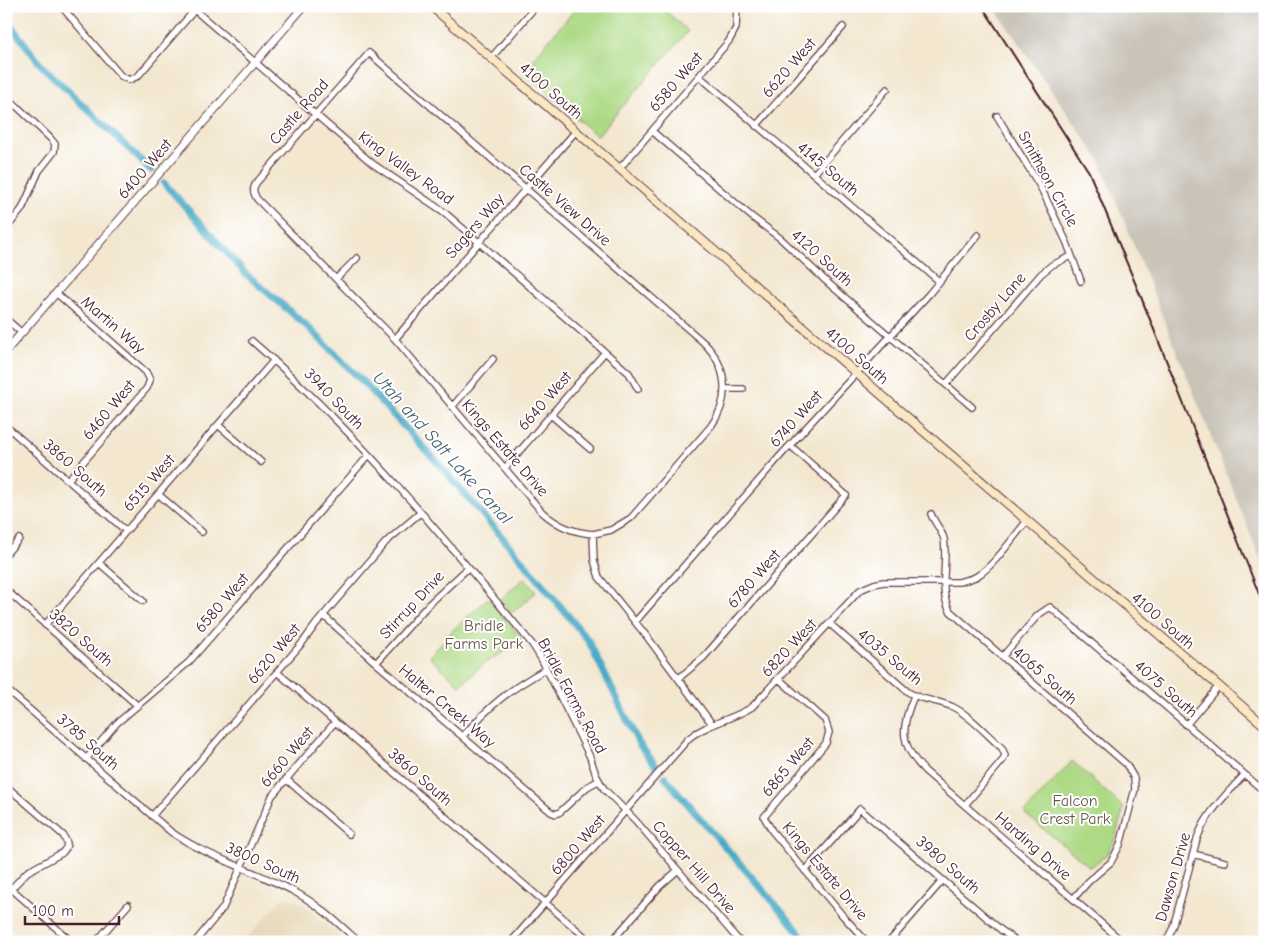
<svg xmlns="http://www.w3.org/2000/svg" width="1271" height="948" viewBox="0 0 1271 948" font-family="'Comic Neue',sans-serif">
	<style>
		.built { fill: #e8d9ba }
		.industrial { fill: #c9c3b8 }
		.green { fill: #aeda86; stroke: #7c7c58 }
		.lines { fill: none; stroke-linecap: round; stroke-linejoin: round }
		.canal { stroke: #46aac6; stroke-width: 7 }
		.minor-casing { stroke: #633d44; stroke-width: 8 }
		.tertiary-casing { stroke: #633d44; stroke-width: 9 }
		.secondary-casing { stroke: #633d44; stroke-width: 10 }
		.minor { stroke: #fff; stroke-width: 5.5 }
		.tertiary { stroke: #fff; stroke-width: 7 }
		.secondary { stroke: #fae7c3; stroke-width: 8 }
		.rail { stroke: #4a1f2b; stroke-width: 2 }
		.labels { text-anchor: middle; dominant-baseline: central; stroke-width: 4; stroke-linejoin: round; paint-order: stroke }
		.street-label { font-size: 16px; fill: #4a1f2b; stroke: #fff }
		.park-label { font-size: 16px; fill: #685746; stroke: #fff }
		.water-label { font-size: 18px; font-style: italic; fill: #485e71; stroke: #fff }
	</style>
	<rect width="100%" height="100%" fill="#fff"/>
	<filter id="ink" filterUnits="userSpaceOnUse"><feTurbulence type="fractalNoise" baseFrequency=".02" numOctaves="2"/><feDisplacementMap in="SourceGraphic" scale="10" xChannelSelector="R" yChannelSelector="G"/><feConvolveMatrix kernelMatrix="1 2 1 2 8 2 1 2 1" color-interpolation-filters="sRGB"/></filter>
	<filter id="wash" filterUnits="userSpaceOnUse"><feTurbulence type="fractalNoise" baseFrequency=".0096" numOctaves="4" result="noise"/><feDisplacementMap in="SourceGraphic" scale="20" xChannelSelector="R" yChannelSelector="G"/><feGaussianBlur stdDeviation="1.12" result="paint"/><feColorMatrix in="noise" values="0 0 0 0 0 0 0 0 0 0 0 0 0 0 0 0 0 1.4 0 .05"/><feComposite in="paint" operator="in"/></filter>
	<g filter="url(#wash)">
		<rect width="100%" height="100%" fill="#f3e7d0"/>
		<path class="built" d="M285,896L304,905L346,942H243Z"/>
		<path class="industrial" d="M993,6H1265V570L1099,159Z"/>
		<path class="green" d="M578,6H660L688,31L597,136L522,71Z
			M524,578L536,592L512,613L501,599Z
			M488,598L523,640L485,663L460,685L429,657L452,631Z
			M1072,761L1124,808L1114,841L1106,856L1090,867L1024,813Z"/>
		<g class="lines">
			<path class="canal" d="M6,19L41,65L151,170
				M164,183L246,274L307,326L360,379L437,462L528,567L588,640L639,744L656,766
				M665,777C711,833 761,885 807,942"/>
		</g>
	</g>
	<g filter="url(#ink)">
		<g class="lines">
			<defs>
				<path id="minor" d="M61,6L121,76L129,80L138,76L198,6
					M190,6L373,164L444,212L629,373L638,389
					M491,58L536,6
					M699,76L940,282
					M6,96L50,138L55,144L54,152L39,171L22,209L6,229
					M6,112L14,104
					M997,116L1041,188L1067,243L1081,281
					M756,126L843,27
					M652,131L752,217L780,238L827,282L972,407
					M620,168L729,41L736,28L737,6
					M814,174L887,89
					M336,279L357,258
					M56,293L146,372L150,380L147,388L68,480
					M6,319L22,333
					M395,339L576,131
					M252,341C356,431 444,538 532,644L542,660L590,757L596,775L604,789L635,820L740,942
					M946,384L1041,274L1052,265L1071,256
					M725,389H743
					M452,407L493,359
					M551,415L590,449
					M218,425L261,462
					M6,426L126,531
					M505,468L605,352
					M158,494L202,532
					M931,514C934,522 942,531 944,539C948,563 938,589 950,611L1126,764L1134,778L1135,789L1120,845L1111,862L1089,881L1073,899
					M593,534L611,530L631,518L711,426C731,399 728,366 703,342L369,53L257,182C252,189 253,192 257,199L395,339L542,512C558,526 572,532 593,534L594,560L599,577L648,638L712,724
					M6,554L19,539
					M99,563L143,601
					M6,590L138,706
					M323,615L376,663L551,812L556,814L560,812L587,787L598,781
					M635,622L781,455L929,294L978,235
					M830,624L908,692C922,701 938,700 953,707C971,716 987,735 1002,748L1005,755L1003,760L965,805
					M45,625L274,360
					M1002,657L1038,615L1050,607L1265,792
					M376,663L428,605L468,568
					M277,672L591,942
					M679,678L703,658L846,495L791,446
					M779,679L825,720L829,732L826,743L764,817L772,831L843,916L867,942
					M6,689L171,832C209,858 254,870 295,892C319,905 339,924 359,942
					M914,696C900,728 900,746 925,771L1123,942
					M1186,725L1218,687
					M463,736C491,704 509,690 546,669
					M86,759L117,723L189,662L369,455
					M286,779L349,834
					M6,786L63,835L67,843L66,848L62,853L27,872L11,889
					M152,816L303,642L316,624L386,542L420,513
					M1193,854L1225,862
					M805,871L860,809L1001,930L1017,942
					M6,884L72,942
					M96,942L128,905
					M195,942L223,908L272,796L335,722
					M511,942L689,738C707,723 732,720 752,707L860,590L874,584L884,582H959C965,580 972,579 977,576C994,566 1014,536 1027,521
					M611,942L660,886L678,870
					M889,942L943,880
					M1166,942L1173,928L1197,839C1206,813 1227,794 1244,775
					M1261,942L1265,937"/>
				<path id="tertiary" d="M6,351L304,6"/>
				<path id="secondary" d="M431,6L1265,726"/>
			</defs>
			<use href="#minor" class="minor-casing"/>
			<use href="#tertiary" class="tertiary-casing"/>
			<use href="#secondary" class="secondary-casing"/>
			<use href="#minor" class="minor"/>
			<use href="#tertiary" class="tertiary"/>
			<use href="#secondary" class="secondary"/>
			<path class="rail" d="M982,6L1089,172L1141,297L1265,609"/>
		</g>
	</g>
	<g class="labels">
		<g class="street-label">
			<text transform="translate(789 68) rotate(-49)">6620 West</text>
			<text transform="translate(676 82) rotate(-49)">6580 West</text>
			<text transform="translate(551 91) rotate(41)">4100 South</text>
			<text transform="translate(299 112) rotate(-49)">Castle Road</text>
			<text transform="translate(406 168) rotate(36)">King Valley Road</text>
			<text transform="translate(145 169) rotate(-49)">6400 West</text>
			<text transform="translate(828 169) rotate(40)">4145 South</text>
			<text transform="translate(1048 179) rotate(61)">Smithson Circle</text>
			<text transform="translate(565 205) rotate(41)">Castle View Drive</text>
			<text transform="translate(475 226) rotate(-49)">Sagers Way</text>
			<text transform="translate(822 258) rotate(42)">4120 South</text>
			<text transform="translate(995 307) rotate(-49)">Crosby Lane</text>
			<text transform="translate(113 325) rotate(41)">Martin Way</text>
			<text transform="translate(857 356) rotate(41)">4100 South</text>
			<text transform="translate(334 399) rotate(46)">3940 South</text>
			<text transform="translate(545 401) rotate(-49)">6640 West</text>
			<text transform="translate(109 410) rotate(-50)">6460 West</text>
			<text transform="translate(796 419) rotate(-48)">6740 West</text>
			<text transform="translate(505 448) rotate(49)">Kings Estate Drive</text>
			<text transform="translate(75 468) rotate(41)">3860 South</text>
			<text transform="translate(149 483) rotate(-49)">6515 West</text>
			<text transform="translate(754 579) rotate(-49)">6780 West</text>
			<text transform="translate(222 603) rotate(-49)">6580 West</text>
			<text transform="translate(412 605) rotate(-47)">Stirrup Drive</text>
			<text transform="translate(1163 621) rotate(41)">4100 South</text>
			<text transform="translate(81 638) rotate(41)">3820 South</text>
			<text transform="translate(789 648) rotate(-47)">6820 West</text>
			<text transform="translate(274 654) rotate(-50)">6620 West</text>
			<text transform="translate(890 657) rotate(40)">4035 South</text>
			<text transform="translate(1045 676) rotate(41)">4065 South</text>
			<text transform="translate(1166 689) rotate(41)">4075 South</text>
			<text transform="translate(572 696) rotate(62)">Bridle Farms Road</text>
			<text transform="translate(447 706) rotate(40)">Halter Creek Way</text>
			<text transform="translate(88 742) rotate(41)">3785 South</text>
			<text transform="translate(287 757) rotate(-50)">6660 West</text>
			<text transform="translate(788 767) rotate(-50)">6865 West</text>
			<text transform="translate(420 777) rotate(41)">3860 South</text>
			<text transform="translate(578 845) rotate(-49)">6800 West</text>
			<text transform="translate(1033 846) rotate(41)">Harding Drive</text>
			<text transform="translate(263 863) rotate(24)">3800 South</text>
			<text transform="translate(948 865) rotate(41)">3980 South</text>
			<text transform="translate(694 867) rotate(49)">Copper Hill Drive</text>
			<text transform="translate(825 871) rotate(50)">Kings Estate Drive</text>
			<text transform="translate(1173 877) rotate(-74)">Dawson Drive</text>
		</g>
		<g class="park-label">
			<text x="484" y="626">Bridle<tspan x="484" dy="18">Farms Park</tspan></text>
			<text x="1075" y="801">Falcon<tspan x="1075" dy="18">Crest Park</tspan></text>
		</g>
		<g class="water-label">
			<text transform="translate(442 448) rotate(48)">Utah and Salt Lake Canal</text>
		</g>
	</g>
	<rect width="1271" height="948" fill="none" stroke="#fff" stroke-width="25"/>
	<path d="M25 916v8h94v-8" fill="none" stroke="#4a1f2b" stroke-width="2.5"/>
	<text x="32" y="916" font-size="15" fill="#4a1f2b" stroke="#ffffff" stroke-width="4" paint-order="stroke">100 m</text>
</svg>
